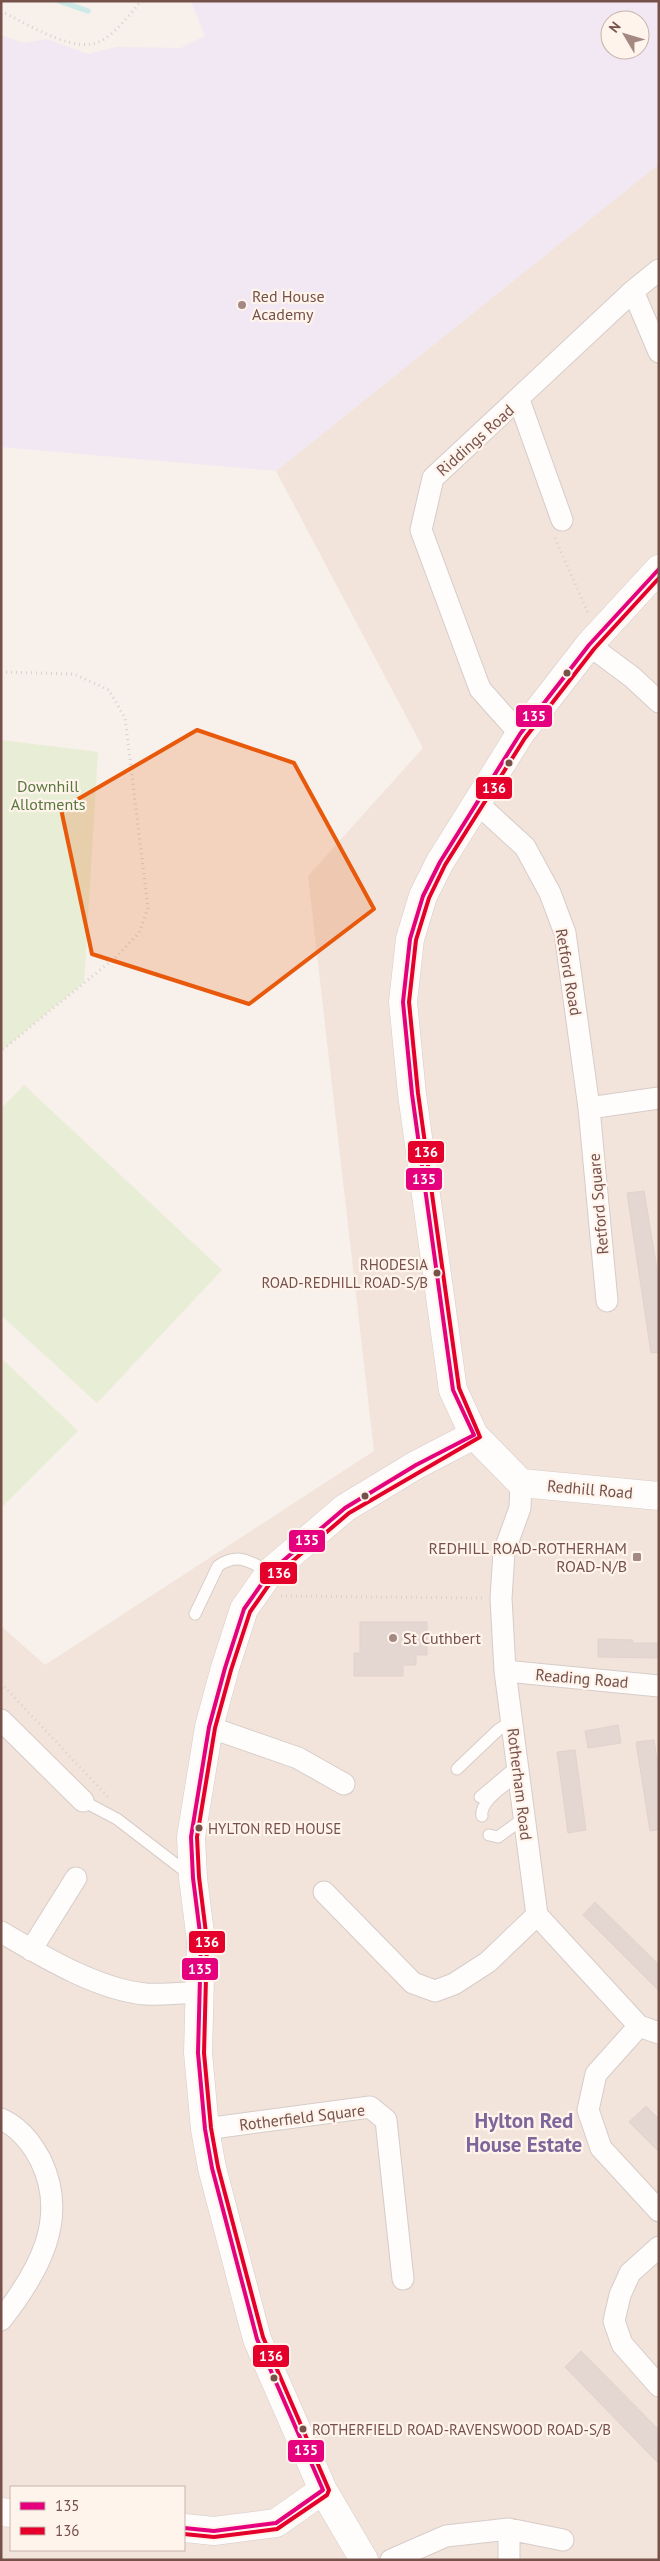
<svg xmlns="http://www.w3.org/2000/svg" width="660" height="2561" viewBox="0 0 660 2561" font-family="'PT Sans',sans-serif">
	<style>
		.residential { fill: #f2e4db; fill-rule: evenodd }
		.education { fill: #f1e8f3; fill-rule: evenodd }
		.green { fill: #e8edd5 }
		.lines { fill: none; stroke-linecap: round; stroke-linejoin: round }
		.stream { stroke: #cceae7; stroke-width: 5.5 }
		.building { fill: #e4d7d2; stroke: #e0d2cd }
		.lane-casing { stroke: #d6ccc8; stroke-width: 13 }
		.street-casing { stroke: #d6ccc8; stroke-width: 23 }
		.secondary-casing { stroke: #d7cbc7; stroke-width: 29 }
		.path { stroke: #dad0ce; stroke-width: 3; stroke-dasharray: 1 4; stroke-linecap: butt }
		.lane { stroke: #fefdfc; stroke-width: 11 }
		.street { stroke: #fefdfc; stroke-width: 21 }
		.secondary { stroke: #fefdfc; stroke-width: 28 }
		.bus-1-casing { stroke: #fff4ec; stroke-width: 8 }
		.bus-2-casing { stroke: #fff4ec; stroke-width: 8 }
		.bus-1 { stroke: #e5007d; stroke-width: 4 }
		.bus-2 { stroke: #e4002b; stroke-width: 4 }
		.marked { fill: #e8590c; fill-opacity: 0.2; stroke: #e8590c; stroke-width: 4; stroke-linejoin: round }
		.poi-dot { fill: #a38982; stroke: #fff4ec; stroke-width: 2 }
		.bus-dot { fill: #76514a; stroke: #fff4ec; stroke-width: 2 }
		.labels { text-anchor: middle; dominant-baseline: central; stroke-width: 4.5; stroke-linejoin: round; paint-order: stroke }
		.bus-label { font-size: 15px; fill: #76514a; stroke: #fff4ec; text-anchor: start }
		.poi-label { font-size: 16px; fill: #76514a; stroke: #fff4ec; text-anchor: start }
		.street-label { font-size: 16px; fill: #76514a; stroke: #fff4ec }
		.park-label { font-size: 16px; fill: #5a763f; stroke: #fff4ec }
		.district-label { font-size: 21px; font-weight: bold; fill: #7e659a; stroke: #fff4ec }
		.line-badge { stroke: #fff4ec; stroke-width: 2 }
		.badge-label { font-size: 14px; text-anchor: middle; font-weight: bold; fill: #fff }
	</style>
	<rect width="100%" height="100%" fill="#f7f0eb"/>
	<path class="residential" d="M659,164V2560H1V1626L45,1665L374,1451L308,876L423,748L276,471ZM11,2487H184V2550H11Z"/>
	<path class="education" d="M191,1H659V164L276,471L1,447V35L24,43L47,39L88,54L117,47L181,48L205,36ZM610,20H640V50H610Z"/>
	<path class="green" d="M1,740L98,752L84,982L1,1051Z
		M24,1085L222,1270L97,1403L1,1315V1109Z
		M1,1358L78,1431L1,1508Z"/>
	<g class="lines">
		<path class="stream" d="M59,1L88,11"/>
	</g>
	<path class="building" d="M644,1191L659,1281V1352L651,1353L627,1193Z
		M360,1622H427V1655H416V1665H403V1676H354V1653H360Z
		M598,1639L633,1640L632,1643H659V1658L598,1657Z
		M618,1725L621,1743L588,1748L585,1731Z
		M654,1740L659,1772V1830L650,1831L636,1742Z
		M575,1750L586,1830L568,1833L557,1752Z
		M595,1902L659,1965V1991L583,1915Z
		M646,2106L659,2119V2152L629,2122Z
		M581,2351L659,2430V2464L565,2367Z"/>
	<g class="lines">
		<defs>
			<path id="lane" d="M195,1614L218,1566C239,1552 250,1562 270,1572
				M457,1769L498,1730L512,1721
				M480,1797L518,1765
				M83,1801L117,1819L190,1875
				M482,1816C479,1802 508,1782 519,1776
				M489,1835L498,1837L524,1818"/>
			<path id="street" d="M633,291L659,352
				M519,400L562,520
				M589,645L632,677L659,702
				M520,734L480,689L421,530L433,478L633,291L659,270
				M478,804L525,847L550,893L565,933L589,1108L607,1301
				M589,1108L659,1098
				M521,1483L520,1508L504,1552L501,1598L505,1671L537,1915L639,2026L659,2033
				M505,1671L659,1686
				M1,1720L83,1801
				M209,1727L298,1758L344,1784
				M324,1892L413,1983L435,1991L454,1984L488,1962L537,1915
				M1,1932C42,1956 98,1990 146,1994C163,1995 182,1993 200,1992
				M31,1950L76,1878
				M639,2026L596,2074L588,2110L601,2148L659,2211
				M1,2119C19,2127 31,2142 40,2159C70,2218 38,2273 1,2320
				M205,2129L370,2107L386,2120L403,2279
				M659,2247L630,2273L620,2295L614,2321L622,2344L659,2386
				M509,2529L563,2540
				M391,2560L446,2536L509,2529V2560"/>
			<path id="secondary" d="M659,569L589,645L520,734L440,862L423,896L410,939L403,1002L412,1094L453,1390L474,1435L521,1483L659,1496
				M1,2512L11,2513
				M184,2528L214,2531L276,2523L323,2490
				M364,2560L323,2490L257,2339L212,2168L205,2129L198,2053L201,1941L193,1878L191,1837L209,1727L225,1668L244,1609L270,1572L345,1508L416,1465L474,1435"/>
		</defs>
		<use href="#lane" class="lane-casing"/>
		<use href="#street" class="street-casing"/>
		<use href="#secondary" class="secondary-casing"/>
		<path class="path" d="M1,11C23,22 67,49 92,44C111,41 129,15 141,1
			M555,538L589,615
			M1,672L74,674L109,690L125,718L148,908L139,933L116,957L1,1051
			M281,1596L483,1598
			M1,1683L108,1797"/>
		<use href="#lane" class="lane"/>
		<use href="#street" class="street"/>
		<use href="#secondary" class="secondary"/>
		<defs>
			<path id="bus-1" d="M184,2528L214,2531L276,2523L323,2490L257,2339L212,2168L205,2129L198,2053L201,1941L193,1878L191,1837L209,1727L225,1668L244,1609L270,1572L345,1508L416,1465L474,1435L453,1390L412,1094L403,1002L410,939L423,896L440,862L520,734L589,645L659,569"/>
			<path id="bus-2" d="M184,2534L214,2537L277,2529L327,2495L329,2490L263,2337L218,2167L211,2128L204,2053L207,1941L199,1877L197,1837L215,1728L231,1670L250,1612L275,1576L349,1513L480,1437L459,1388L418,1093L409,1002L416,940L429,898L445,865L525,738L594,649L659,578"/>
		</defs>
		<use href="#bus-1" class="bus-1-casing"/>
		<use href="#bus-2" class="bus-2-casing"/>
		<use href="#bus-1" class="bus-1"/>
		<use href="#bus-2" class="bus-2"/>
	</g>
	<path class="marked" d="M197,730L294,763L374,909L249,1004L92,954L61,809Z"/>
	<g class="poi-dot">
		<circle cx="242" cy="305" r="5"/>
		<rect x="632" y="1552" width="10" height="10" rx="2.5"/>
		<circle cx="393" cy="1638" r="5"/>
	</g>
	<g class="bus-dot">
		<circle cx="567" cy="673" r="4.5"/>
		<circle cx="509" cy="763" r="4.5"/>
		<circle cx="437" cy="1273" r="4.5"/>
		<circle cx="365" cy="1496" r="4.5"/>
		<circle cx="199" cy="1828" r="4.5"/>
		<circle cx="274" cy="2378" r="4.5"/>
		<circle cx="303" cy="2429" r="4.5"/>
	</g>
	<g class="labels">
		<g class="bus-label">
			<text x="428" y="1264" text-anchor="end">RHODESIA<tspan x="428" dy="18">ROAD-REDHILL ROAD-S/B</tspan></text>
			<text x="208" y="1828">HYLTON RED HOUSE</text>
			<text x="312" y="2429">ROTHERFIELD ROAD-RAVENSWOOD ROAD-S/B</text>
		</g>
		<g class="poi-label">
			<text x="252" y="296">Red House<tspan x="252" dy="18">Academy</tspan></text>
			<text x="627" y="1548" text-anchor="end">REDHILL ROAD-ROTHERHAM<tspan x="627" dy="18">ROAD-N/B</tspan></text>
			<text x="403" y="1638">St Cuthbert</text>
		</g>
		<g class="street-label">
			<text transform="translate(475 440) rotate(-42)">Riddings Road</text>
			<text transform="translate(569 972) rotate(80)">Retford Road</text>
			<text transform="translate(598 1204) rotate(-95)">Retford Square</text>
			<text transform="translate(590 1489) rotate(5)">Redhill Road</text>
			<text transform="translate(582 1678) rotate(5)">Reading Road</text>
			<text transform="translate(520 1784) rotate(83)">Rotherham Road</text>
			<text transform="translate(302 2117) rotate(-7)">Rotherfield Square</text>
		</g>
		<g class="park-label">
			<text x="48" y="786">Downhill<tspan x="48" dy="18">Allotments</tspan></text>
		</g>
		<g class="district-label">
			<text x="524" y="2120">Hylton Red<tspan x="524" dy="24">House Estate</tspan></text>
		</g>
	</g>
	<g class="line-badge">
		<rect x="515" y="704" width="38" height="24" rx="5" fill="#e5007d"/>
		<rect x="475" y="776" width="38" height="24" rx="5" fill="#e4002b"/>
		<rect x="407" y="1140" width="38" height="24" rx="5" fill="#e4002b"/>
		<rect x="405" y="1167" width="38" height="24" rx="5" fill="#e5007d"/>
		<rect x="288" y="1529" width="38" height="24" rx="5" fill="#e5007d"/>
		<rect x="259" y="1561" width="39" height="24" rx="5" fill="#e4002b"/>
		<rect x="188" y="1930" width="38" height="24" rx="5" fill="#e4002b"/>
		<rect x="181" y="1957" width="38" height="24" rx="5" fill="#e5007d"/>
		<rect x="252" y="2344" width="38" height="24" rx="5" fill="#e4002b"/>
		<rect x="287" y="2439" width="38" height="24" rx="5" fill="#e5007d"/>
	</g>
	<g class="badge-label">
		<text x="534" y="721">135</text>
		<text x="494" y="793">136</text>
		<text x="426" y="1157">136</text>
		<text x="424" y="1184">135</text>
		<text x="307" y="1545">135</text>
		<text x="279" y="1578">136</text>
		<text x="207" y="1947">136</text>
		<text x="200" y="1974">135</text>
		<text x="271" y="2361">136</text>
		<text x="306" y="2455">135</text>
	</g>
	<rect width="660" height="2561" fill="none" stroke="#76514a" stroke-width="5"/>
	<rect x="10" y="2486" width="175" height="65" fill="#fff4ec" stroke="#c8b3ab"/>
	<rect x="20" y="2502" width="25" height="8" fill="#e5007d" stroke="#c8b3ab"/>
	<text x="55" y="2511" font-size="15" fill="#76514a">135</text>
	<rect x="20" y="2527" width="25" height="8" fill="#e4002b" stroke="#c8b3ab"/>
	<text x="55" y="2536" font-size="15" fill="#76514a">136</text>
	<g transform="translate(625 35) rotate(308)"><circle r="24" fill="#fff4ec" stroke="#c8b3ab"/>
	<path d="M0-4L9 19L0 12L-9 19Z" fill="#a38982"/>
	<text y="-8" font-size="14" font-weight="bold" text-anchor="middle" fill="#76514a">N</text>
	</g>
</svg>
